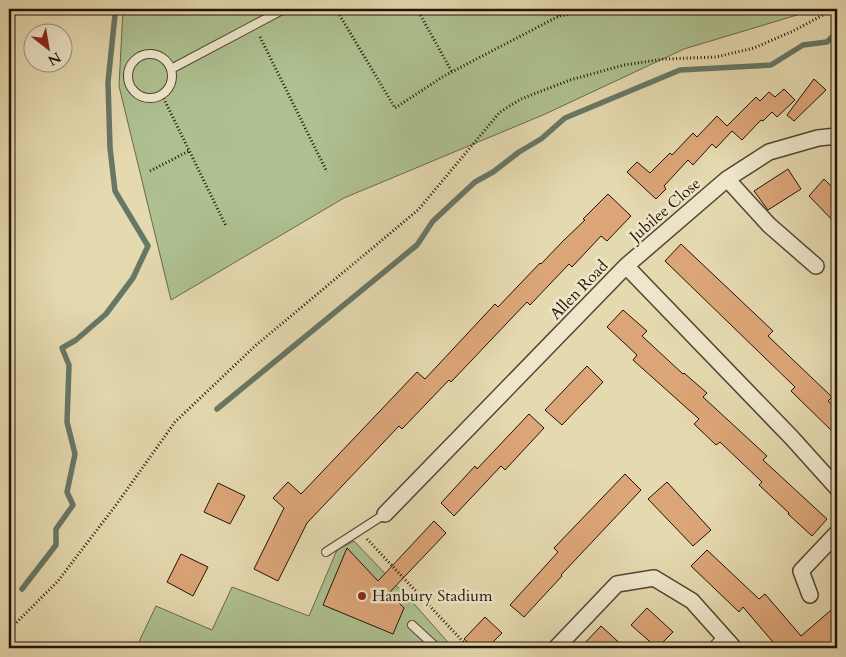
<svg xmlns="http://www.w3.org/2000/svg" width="846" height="657" viewBox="0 0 846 657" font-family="Cardo,serif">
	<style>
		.green { fill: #aec090; stroke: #686a4a }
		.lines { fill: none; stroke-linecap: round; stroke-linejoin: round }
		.stream { stroke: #677766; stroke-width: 5.5 }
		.building { fill: #dca578; stroke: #211305 }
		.service-casing { stroke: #524430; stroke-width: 10 }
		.minor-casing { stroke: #524430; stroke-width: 18 }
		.path { stroke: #211305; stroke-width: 3; stroke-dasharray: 1 2.5; stroke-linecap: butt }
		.service { stroke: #eee6cb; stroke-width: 8 }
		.minor { stroke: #eee6cb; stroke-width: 15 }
		.poi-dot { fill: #8f2418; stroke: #eee6cb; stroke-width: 2 }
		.labels { text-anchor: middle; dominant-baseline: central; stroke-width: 5; stroke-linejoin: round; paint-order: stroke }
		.street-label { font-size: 16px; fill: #211305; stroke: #eee6cb }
		.poi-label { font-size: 16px; fill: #211305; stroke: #eee6cb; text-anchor: start }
	</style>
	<rect width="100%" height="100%" fill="#e5d9af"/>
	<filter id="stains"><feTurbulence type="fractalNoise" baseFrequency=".004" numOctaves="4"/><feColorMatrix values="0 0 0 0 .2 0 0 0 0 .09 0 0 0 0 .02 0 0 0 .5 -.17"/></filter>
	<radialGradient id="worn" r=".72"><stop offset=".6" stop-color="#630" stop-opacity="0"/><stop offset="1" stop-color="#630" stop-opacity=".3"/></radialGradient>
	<path class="green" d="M123,9H817L684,49L543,115L344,198L171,300L119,86Z
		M354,541L416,606L453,648H136L156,606L212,630L232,587L309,616L337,550Z"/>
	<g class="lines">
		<path class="stream" d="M217,409L417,245L433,221L475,182L493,172L519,152L541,139L565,118L680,70L771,65L803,45L827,42L837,32
			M22,589L56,545V529L73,505L67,492L75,454L67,422L69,365L62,348L76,340L106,314L133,278L148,246L115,191L110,148L108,82L115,15L116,9"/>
	</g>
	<path class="building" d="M814,79L826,90L794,121L787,115Z
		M784,89L795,100L777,117L772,112L763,121L761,120L742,140L732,131L716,148L712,144L693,165L688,160L664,186L666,189L656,199L627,172L637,162L650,173L670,153L672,155L693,133L697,137L717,116L727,126L756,97L760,101L769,92L775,97Z
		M788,169L801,189L768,210L754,191Z
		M824,179L837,192V225L809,196Z
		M608,194L631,216L607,241L601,236L572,267L569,264L530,305L527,302L451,382L449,380L402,429L399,426L307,523L278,581L254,569L284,508L273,498L288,482L301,494L417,372L425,379L495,304L498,307L540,263L541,264L563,241L585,220L583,219Z
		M681,244L773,331L768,336L832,397L828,401L837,409V436L791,391L795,387L665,261Z
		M623,310L647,331L642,336L683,374L684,373L707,393L703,397L767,456L763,460L827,519L812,536L788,514L789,513L759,485L762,482L720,442L716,445L694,424L699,419L633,360L637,355L607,327Z
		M587,366L603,382L562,425L545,410Z
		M529,414L544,428L505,470L501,466L454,516L441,503L475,466L477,469Z
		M625,474L641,490L561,575L562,576L524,617L510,605L558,552L554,548Z
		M667,482L711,530L693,546L648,499Z
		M218,483L245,496L230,524L204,512Z
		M434,521L446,533L389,593L404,608L393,634L323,605L347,548L378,581Z
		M707,550L759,599L765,594L801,636L837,605V639L826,648H778L743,607L739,612L691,566Z
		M181,554L208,567L193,596L167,582Z
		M647,608L673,632L657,648L631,625Z
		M485,617L502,633L487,648H474L464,639Z
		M601,626L625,648H580Z"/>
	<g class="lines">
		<defs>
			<path id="service" d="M128 76a22 22 0 1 1 44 0a22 22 0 1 1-44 0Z
				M171,69L284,9
				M326,552L385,514
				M412,625L437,648
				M711,648L723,636"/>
			<path id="minor" d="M727,179L769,225L816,266
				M626,266L727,179L769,152L818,138L837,136
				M385,514L626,266L792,438L837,488
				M810,595L801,571L837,533
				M556,648L617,584L654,578L692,601L734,648"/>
		</defs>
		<use href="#service" class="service-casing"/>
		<use href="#minor" class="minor-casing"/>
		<path class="path" d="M336,9L395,108L444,76L559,16L600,9
			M417,9L452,72
			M556,9L559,16
			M260,37L327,172
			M162,95L226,226
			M150,171L189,151
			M367,539L469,648
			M9,630L58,581L116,505L175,422L255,346L418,210L500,112L521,99L570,80L624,65L664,59L716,57L754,48L793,31L823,15L830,9"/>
		<use href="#service" class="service"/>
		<use href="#minor" class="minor"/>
	</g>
	<circle class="poi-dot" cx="362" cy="596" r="5"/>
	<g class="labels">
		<g class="street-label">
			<text transform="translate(665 210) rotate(-41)">Jubilee Close</text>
			<text transform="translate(579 290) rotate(-46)">Allen Road</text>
		</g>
		<g class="poi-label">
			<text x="372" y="596">Hanbury Stadium</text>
		</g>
	</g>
	<rect width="846" height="657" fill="none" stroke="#e5d9af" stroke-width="30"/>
	<rect x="10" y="10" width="826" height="637" fill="none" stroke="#211305" stroke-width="2.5"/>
	<rect x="15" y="15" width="816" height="627" fill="none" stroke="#211305"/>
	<g transform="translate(48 48) rotate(149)"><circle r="24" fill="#eee6cb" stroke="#9c927c"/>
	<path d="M0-4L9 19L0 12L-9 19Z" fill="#8f2418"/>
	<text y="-8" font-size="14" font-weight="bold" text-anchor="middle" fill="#211305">N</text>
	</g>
	<rect width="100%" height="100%" filter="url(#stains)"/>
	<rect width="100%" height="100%" fill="url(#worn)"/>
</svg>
